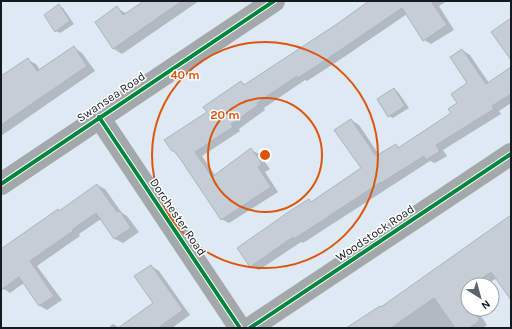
<svg xmlns="http://www.w3.org/2000/svg" width="512" height="329" viewBox="0 0 512 329" font-family="Karla,sans-serif">
	<style>
		.shadow { fill: #0003 }
		.building { fill: #c5ced6; stroke: #acb5bd }
		.lines { fill: none; stroke-linecap: round; stroke-linejoin: round }
		.minor { stroke: #a3a8ab; stroke-width: 22 }
		.cycleway-casing { stroke: #fff; stroke-width: 6 }
		.cycleway { stroke: #00873e; stroke-width: 4 }
		.ring { fill: none; stroke: #dd560d; stroke-width: 2 }
		.labels { text-anchor: middle; dominant-baseline: central; stroke-width: 3; stroke-linejoin: round; paint-order: stroke }
		.street-label { font-size: 12px; fill: #131a20; stroke: #fff }
		.centre { fill: #dd560d; stroke: #fff; stroke-width: 2 }
		.ring-label { font-size: 12px; text-anchor: middle; font-weight: bold; fill: #dd560d; stroke: #fff; stroke-width: 3; stroke-linejoin: round; paint-order: stroke }
	</style>
	<rect width="100%" height="100%" fill="#dee9f4"/>
	<path class="shadow" d="M146,1H199L122,54L114,49L117,8L127,14Z
		M371,1H447L439,6L454,30L431,44L424,40L407,14L344,57L307,81L305,80L264,108L265,110L239,129L240,131L202,156L215,175L251,150L259,154L270,169L265,172L278,192L229,223L221,219L176,152L172,150L208,113L241,82L246,85Z
		M59,6L63,8L74,24L60,33L56,31Z
		M74,48L82,53L95,71L1,136V78L28,60L36,64L40,70Z
		M462,50L470,55L489,83L511,69V103L499,111L501,114L443,150L447,156L435,163L430,161L303,243L301,242L259,270L251,266L309,200L312,202L362,169L351,120L359,125L380,156L396,145L400,148L452,113L469,84Z
		M394,89L398,92L409,108L393,118L389,116Z
		M97,185L105,189L122,213L127,216L139,232L123,243L115,239L101,219L79,234L80,236L37,266L62,300L47,310L40,306L24,283L10,293L4,289L1,291V250L58,210L59,211Z
		M511,220V298L497,278L486,285H468V309H476L487,325L483,328H353Z
		M151,266L159,271L190,315L172,328H120L154,303Z
		M113,324L120,328H108Z"/>
	<path class="building" d="M144,1H182L113,49L95,22L117,6L123,15Z
		M369,1H431L447,25L423,41L402,8L336,53L298,78L297,76L257,103L258,105L231,124L233,127L195,152L212,177L251,148L262,164L258,167L271,187L221,220L181,160L174,151H172L164,140L207,112L203,107L241,81L244,85L337,24Z
		M59,4L70,21L55,32L44,15Z
		M511,18V60L491,32Z
		M74,46L87,66L1,125V76L28,58L37,71Z
		M462,49L486,84L511,67V94L492,106L494,109L436,145L440,151L426,160L424,156L381,183V182L294,239L293,237L250,267L237,248L290,211L309,199L311,202L361,168L334,130L351,119L376,156L396,144L398,148L451,113L448,109L457,103L451,94L467,83L450,57Z
		M394,88L405,106L388,117L377,99Z
		M97,184L117,212L120,211L131,228L114,239L96,213L72,230L73,231L30,261L54,296L39,306L19,277L1,290V249L58,209L59,211Z
		M511,215V300L491,272L472,285H468V309H472L480,321L469,328H455L434,298L391,328H346L380,306L381,307Z
		M151,265L183,310L158,328H118L153,303L134,276Z"/>
	<g class="lines">
		<path class="minor" d="M99,117L240,328
			M1,184L274,1
			M250,328L511,154"/>
		<defs>
			<path id="cycleway" d="M99,117L240,328
				M1,184L274,1
				M250,328L511,154"/>
		</defs>
		<use href="#cycleway" class="cycleway-casing"/>
		<use href="#cycleway" class="cycleway"/>
	</g>
	<g class="ring">
		<circle cx="265" cy="155" r="57"/>
		<circle cx="265" cy="155" r="113"/>
	</g>
	<g class="labels">
		<g class="street-label">
			<text transform="translate(111 97) rotate(-34)">Swansea Road</text>
			<text transform="translate(178 217) rotate(56)">Dorchester Road</text>
			<text transform="translate(375 233) rotate(-34)">Woodstock Road</text>
		</g>
	</g>
	<circle cx="265" cy="155" r="6" class="centre"/>
	<g class="ring-label">
		<text x="185" y="79">40 m</text>
		<text x="225" y="119">20 m</text>
	</g>
	<rect width="512" height="329" fill="none" stroke="#131a20" stroke-width="4"/>
	<g transform="translate(480 297) rotate(143)"><circle r="19" fill="#ffffff" stroke="#a1a3a6"/>
	<path d="M0-3L7 15L0 10L-7 15Z" fill="#5a626a"/>
	<text y="-6" font-size="11" font-weight="bold" text-anchor="middle" fill="#131a20">N</text>
	</g>
</svg>
